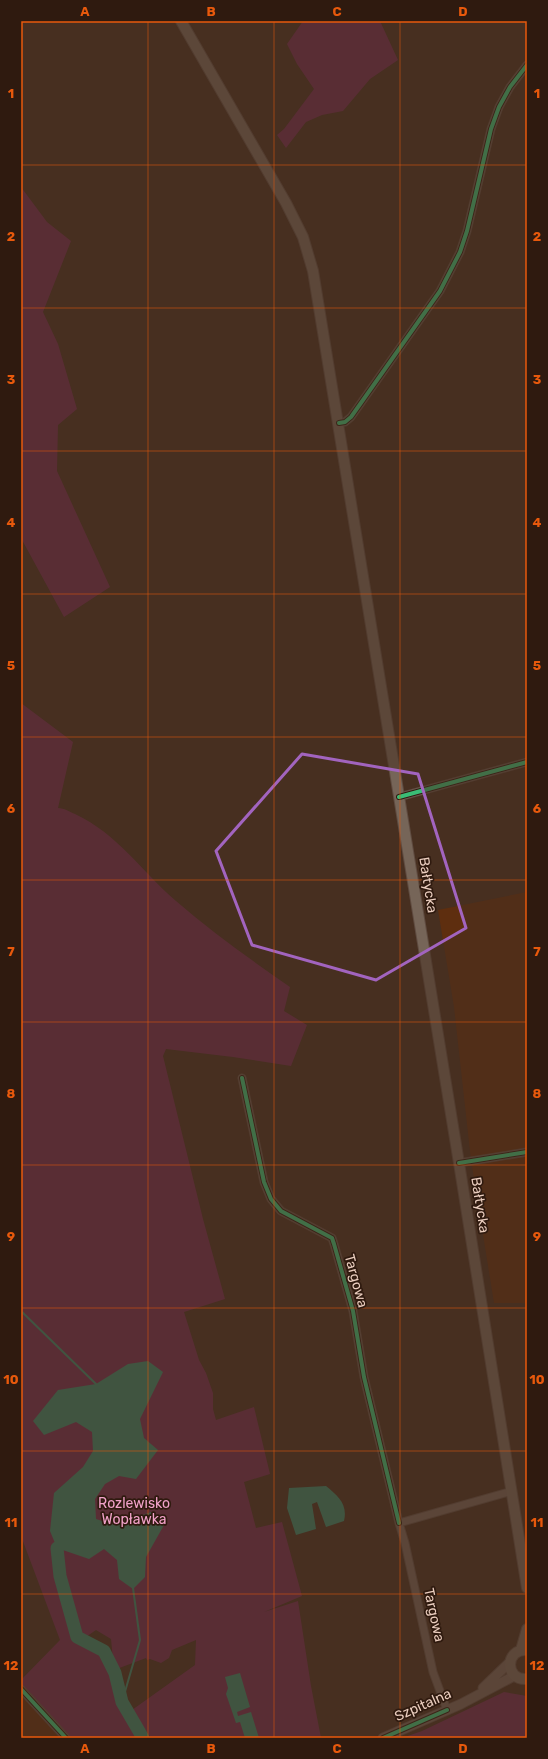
<svg xmlns="http://www.w3.org/2000/svg" width="548" height="1759" viewBox="0 0 548 1759" font-family="Rubik,sans-serif">
	<style>
		.built { fill: #5e2e0f }
		.green { fill: #6f2c4d }
		.water { fill: #398067 }
		.lines { fill: none; stroke-linecap: round; stroke-linejoin: round }
		.stream { stroke: #398067; stroke-width: 2 }
		.river { stroke: #398067; stroke-width: 13 }
		.minor-casing { stroke: #604c41; stroke-width: 9 }
		.tertiary-casing { stroke: #604c41; stroke-width: 11 }
		.secondary-casing { stroke: #604c41; stroke-width: 12 }
		.minor { stroke: #736056; stroke-width: 7 }
		.tertiary { stroke: #736056; stroke-width: 9 }
		.secondary { stroke: #766558; stroke-width: 10 }
		.cycleway-casing { stroke: #2f1a0f; stroke-width: 6 }
		.cycleway { stroke: #3abd76; stroke-width: 4 }
		.marked { fill: none; stroke: #a264bf; stroke-width: 3; stroke-linejoin: round }
		.grid { fill: none; stroke: #e8590c; stroke-width: 1; stroke-opacity: 0.55 }
		.labels { text-anchor: middle; dominant-baseline: central; stroke-width: 3.5; stroke-linejoin: round; paint-order: stroke }
		.street-label { font-size: 14px; fill: #eacdbe; stroke: #2f1a0f }
		.park-label { font-size: 14px; fill: #f2a2c9; stroke: #2f1a0f }
		.neatline { fill: none; stroke: #e8590c; stroke-width: 1.5 }
		.grid-label { font-size: 13px; text-anchor: middle; font-weight: bold; fill: #e8590c }
	</style>
	<rect width="100%" height="100%" fill="#472f20"/>
	<path class="built" d="M527,892V1303H494L471,1160L454,1007L438,910Z
		M21,1691L65,1738H21Z"/>
	<path class="green" d="M303,21H380L398,60L370,79L343,111L322,115L306,122L286,148L277,135L284,129L314,89L297,64L287,44Z
		M21,187L47,222L71,241L43,312L58,344L77,409L58,425L57,471L110,587L64,617L21,538Z
		M21,703L73,742L58,808C64,808 70,812 75,814C118,834 141,871 176,901C212,932 251,960 290,987L284,1011L307,1025L291,1066L233,1057L166,1049L163,1056L203,1219L225,1299L184,1312L199,1360L206,1373L213,1393V1409L216,1420L254,1407L270,1474L244,1482L256,1528L282,1522L302,1596L264,1612L298,1601L311,1686L321,1738H151L132,1710L195,1665L196,1640L172,1650L169,1658L161,1663L150,1659L147,1660L146,1658L114,1670L111,1639L96,1630L83,1639L104,1651L115,1673L122,1702L143,1738H65L21,1691V1680L60,1640L21,1536Z
		M504,1692L527,1696V1738H402L422,1731Z"/>
	<path class="water" d="M148,1361L163,1372L140,1419L144,1438L158,1450L136,1479L119,1476L105,1484L95,1499L96,1519L115,1525L151,1512L164,1525L146,1557L145,1577L133,1589L119,1579L117,1560L104,1549L89,1559L57,1548L50,1531L54,1493L83,1467L93,1451L92,1432L76,1422L44,1435L33,1421L58,1390L96,1384L128,1364Z
		M326,1486C338,1496 348,1504 344,1521L326,1527L317,1502L312,1504L316,1529L296,1535L287,1508L289,1488Z
		M240,1673L250,1707L237,1712L238,1716L251,1712L259,1738H245L240,1722L236,1723L226,1694L228,1688L225,1677Z"/>
	<g class="lines">
		<path class="stream" d="M21,1311L96,1384V1386
			M122,1702L140,1640L133,1588"/>
		<path class="river" d="M57,1548L60,1576L77,1637L104,1651L115,1673L122,1702L143,1738"/>
		<defs>
			<path id="minor" d="M339,423L345,422L351,417L440,291L460,252L467,231L491,129L499,107L510,87L527,65
				M399,797L527,762
				M242,1078L264,1182L271,1199L281,1211L332,1238L334,1244L353,1311L364,1377L399,1523
				M459,1163L527,1152
				M21,1689L66,1738
				M447,1710L433,1672L405,1543L399,1523L512,1491"/>
			<path id="tertiary" d="M483,1688L509,1663
				M383,1738L461,1704L514,1676"/>
			<path id="secondary" d="M181,21L286,203L303,237L313,271L459,1163L527,1588
				M521,1650L527,1629
				M527,1650C505,1648 504,1681 527,1679"/>
		</defs>
		<use href="#minor" class="minor-casing"/>
		<use href="#tertiary" class="tertiary-casing"/>
		<use href="#secondary" class="secondary-casing"/>
		<use href="#minor" class="minor"/>
		<use href="#tertiary" class="tertiary"/>
		<use href="#secondary" class="secondary"/>
		<defs>
			<path id="cycleway" d="M339,423L345,422L351,417L440,291L460,252L467,231L491,129L499,107L510,87L527,65
				M399,797L527,762
				M242,1078L264,1182L271,1199L281,1211L332,1238L334,1244L353,1311L364,1377L399,1523
				M459,1163L527,1152
				M21,1689L66,1738
				M383,1738L447,1710"/>
		</defs>
		<use href="#cycleway" class="cycleway-casing"/>
		<use href="#cycleway" class="cycleway"/>
	</g>
	<path d="M0 0H548V1759H0ZM302,754L418,774L466,928L376,980L252,945L216,851Z" fill="#472f20" fill-opacity=".55" fill-rule="evenodd"/>
	<path class="marked" d="M302,754L418,774L466,928L376,980L252,945L216,851Z"/>
	<path class="grid" d="M148,21V1738M274,21V1738M400,21V1738M21,165H527M21,308H527M21,451H527M21,594H527M21,737H527M21,880H527M21,1022H527M21,1165H527M21,1308H527M21,1451H527M21,1594H527"/>
	<g class="labels">
		<g class="street-label">
			<text transform="translate(428 885) rotate(81)">Bałtycka</text>
			<text transform="translate(480 1205) rotate(81)">Bałtycka</text>
			<text transform="translate(356 1281) rotate(75)">Targowa</text>
			<text transform="translate(434 1615) rotate(78)">Targowa</text>
			<text transform="translate(423 1705) rotate(-24)">Szpitalna</text>
		</g>
		<g class="park-label">
			<text x="134" y="1503">Rozlewisko<tspan x="134" dy="16">Wopławka</tspan></text>
		</g>
	</g>
	<rect width="548" height="1759" fill="none" stroke="#2f1a0f" stroke-width="44"/>
	<rect x="22" y="22" width="504" height="1715" class="neatline"/>
	<g class="grid-label">
		<text x="85" y="16">A</text>
		<text x="211" y="16">B</text>
		<text x="337" y="16">C</text>
		<text x="463" y="16">D</text>
		<text x="11" y="98">1</text>
		<text x="537" y="98">1</text>
		<text x="11" y="241">2</text>
		<text x="537" y="241">2</text>
		<text x="11" y="384">3</text>
		<text x="537" y="384">3</text>
		<text x="11" y="527">4</text>
		<text x="537" y="527">4</text>
		<text x="11" y="670">5</text>
		<text x="537" y="670">5</text>
		<text x="11" y="813">6</text>
		<text x="537" y="813">6</text>
		<text x="11" y="956">7</text>
		<text x="537" y="956">7</text>
		<text x="11" y="1098">8</text>
		<text x="537" y="1098">8</text>
		<text x="11" y="1241">9</text>
		<text x="537" y="1241">9</text>
		<text x="11" y="1384">10</text>
		<text x="537" y="1384">10</text>
		<text x="11" y="1527">11</text>
		<text x="537" y="1527">11</text>
		<text x="11" y="1670">12</text>
		<text x="537" y="1670">12</text>
		<text x="85" y="1753">A</text>
		<text x="211" y="1753">B</text>
		<text x="337" y="1753">C</text>
		<text x="463" y="1753">D</text>
	</g>
</svg>
